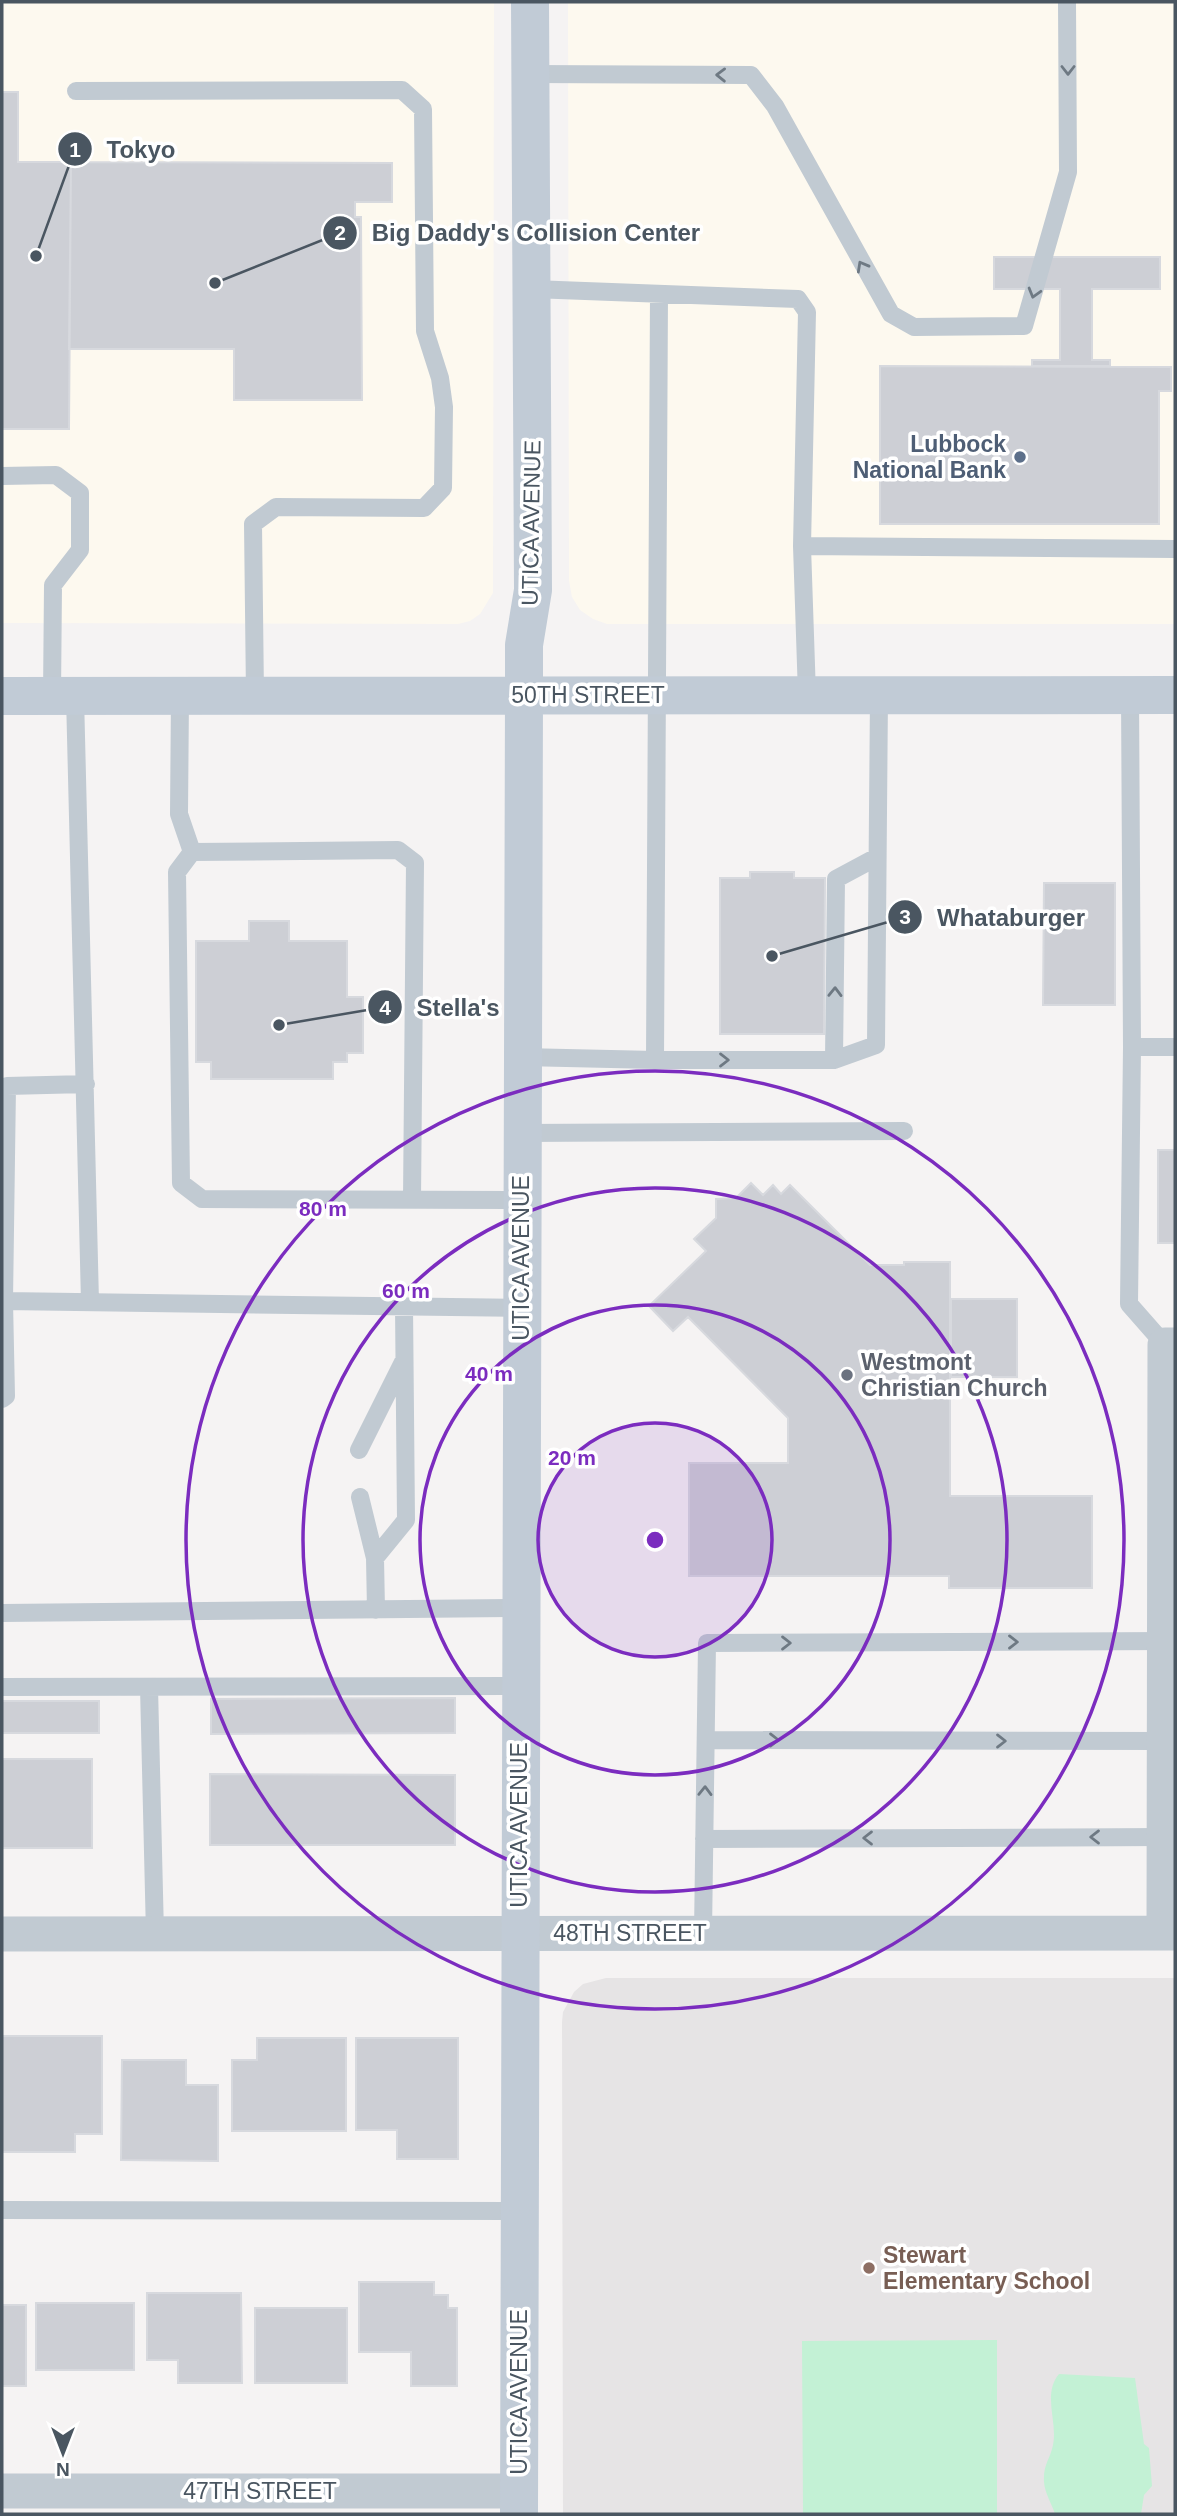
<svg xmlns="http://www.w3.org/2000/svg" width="1177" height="2516" viewBox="0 0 1177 2516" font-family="Arial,sans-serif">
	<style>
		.commercial { fill: #fdf9ef }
		.education { fill: #e6e4e5 }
		.green { fill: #c3f1d5 }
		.building { fill: #cdcfd5; stroke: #d7d9de; stroke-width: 2 }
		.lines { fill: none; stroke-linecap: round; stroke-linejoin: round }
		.lane { stroke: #c1cad2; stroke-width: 18 }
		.street { stroke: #c1cad2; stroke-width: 35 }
		.secondary { stroke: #c1cbd6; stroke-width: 38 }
		.oneway { stroke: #6e7983 }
		.ring { fill: none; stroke: #7b2cbf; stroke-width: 3.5 }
		.service-dot { fill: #5c6f8a; stroke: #fff; stroke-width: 2.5 }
		.worship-dot { fill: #6b7280; stroke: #fff; stroke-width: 2.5 }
		.education-dot { fill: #8d6e63; stroke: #fff; stroke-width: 2.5 }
		.labels { text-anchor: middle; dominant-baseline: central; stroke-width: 7; stroke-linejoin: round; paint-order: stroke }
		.service-label { font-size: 23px; font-weight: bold; fill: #4e5e75; stroke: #fff; text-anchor: end }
		.street-label { font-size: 23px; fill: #4a5661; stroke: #fff }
		.worship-label { font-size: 23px; font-weight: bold; fill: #5b616d; stroke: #fff; text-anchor: start }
		.education-label { font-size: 23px; font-weight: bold; fill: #785e54; stroke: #fff; text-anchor: start }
		.centre { fill: #7b2cbf; stroke: #fff; stroke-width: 3.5 }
		.ring-label { font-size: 21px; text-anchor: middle; font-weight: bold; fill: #7b2cbf; stroke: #fff; stroke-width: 7; stroke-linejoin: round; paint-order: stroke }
		.leader { fill: none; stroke: #4a5661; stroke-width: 2.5 }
		.callout-dot { fill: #4a5661; stroke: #fff; stroke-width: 2.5 }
		.mark-label { font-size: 21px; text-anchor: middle; font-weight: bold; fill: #fff }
		.callout-label { font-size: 24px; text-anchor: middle; font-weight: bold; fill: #4a5661; stroke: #fff; stroke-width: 7; stroke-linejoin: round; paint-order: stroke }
	</style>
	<rect width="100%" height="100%" fill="#f5f3f3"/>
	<path class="commercial" d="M2,2H494L493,593L480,614L470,621L458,624L2,623Z
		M568,2H1175V624H607L593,619L580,610L572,597L569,581Z"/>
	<path class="education" d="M606,1978H1175V2514H563L562,2022L563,2012L574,1992L583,1984Z"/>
	<path class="green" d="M997,2340V2514H803L802,2341Z
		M1059,2374L1135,2378L1144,2444L1149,2448L1152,2486L1144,2495L1141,2514H1055C1052,2504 1045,2494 1044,2482C1043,2464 1050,2460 1053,2445C1058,2422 1042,2394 1059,2374Z"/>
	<path class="building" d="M2,92H18V162H71L69,429H2Z
		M71,162L392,163V202H355V217H361L362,400H234V349H69Z
		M994,257H1160V289H1092V360H1110V366H1032V360H1060V289H994Z
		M880,366L1171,367V391H1159V524H880Z
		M750,872H794V878H825L824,1034H720V878H750Z
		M1044,883H1115V1005H1043Z
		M249,921H289V941H347V997H363V1053H347V1062H333V1079H211V1062H196V941H249Z
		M1158,1150H1175V1243H1158Z
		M751,1183L763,1195L773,1185L781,1194L790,1185L870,1265H904V1262H950V1496H1092V1588H949V1576H689V1463H788V1418L688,1317L673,1331L649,1306L706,1251L694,1239L716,1218V1199L736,1198Z
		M951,1299H1017V1377H951Z
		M455,1698V1733L211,1734V1699Z
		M2,1701H99V1733H2Z
		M2,1759H92V1848H2Z
		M210,1774L455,1775V1845H210Z
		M2,2036H102V2134H75V2152H2Z
		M257,2038H346V2131H232V2060H257Z
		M356,2038H458V2159H397V2130H356Z
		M122,2060H186V2085H218V2161L121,2160Z
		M359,2282H434V2295H448V2308H457V2386H411V2352H359Z
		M147,2293H241L242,2383H178V2360H147Z
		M36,2303H134V2370H36Z
		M2,2305H26V2386H2Z
		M255,2308H347V2383H255Z"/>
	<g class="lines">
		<path class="lane" d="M530,74L751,75L775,106L891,314L914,327L1024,326L1068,172L1067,2
			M76,91L402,90L423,109L425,331L440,378L444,407L443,488L424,508L276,507L253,524L255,696
			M532,289L798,299L807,312L802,546
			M2,476L56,475L80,493V550L53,585L52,696
			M807,695L802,546L1175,549
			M1130,695L1132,1047L1129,1304L1165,1345
			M75,696L90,1302
			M180,696L179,814L192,852
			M1132,1047H1175
			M522,1057L655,1060H834L876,1045L879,695
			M655,1060L659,294
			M834,1060L836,879L877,857
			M521,1133L904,1131
			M412,1200L415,863L398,850L192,852L177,872L181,1183L202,1199L521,1200
			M4,1301L7,1086L86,1084
			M2,1399L6,1396L4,1301L521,1308
			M359,1450L403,1362
			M360,1497L375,1558
			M376,1610L375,1558L406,1520L404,1306
			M2,1613L520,1608
			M2,1687L520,1686
			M149,1687L155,1934
			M706,1740L1164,1741
			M704,1839L1164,1837
			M703,1933L707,1643L1168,1641
			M2,2210L519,2211"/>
		<path class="street" d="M1164,1933L1165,1345H1175
			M2,1934L1175,1933
			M2,2491H519"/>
		<path class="secondary" d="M2,696L1175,695
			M519,2514L524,695V645L533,590L530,2"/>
	</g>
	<defs><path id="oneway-chevron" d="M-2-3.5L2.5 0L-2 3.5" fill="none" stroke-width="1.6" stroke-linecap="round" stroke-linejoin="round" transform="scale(1.75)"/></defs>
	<g class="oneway">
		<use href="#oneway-chevron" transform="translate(1068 70) rotate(90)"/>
		<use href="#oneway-chevron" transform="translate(721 75) rotate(-179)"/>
		<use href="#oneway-chevron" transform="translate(862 266) rotate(-119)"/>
		<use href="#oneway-chevron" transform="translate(1034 293) rotate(106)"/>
		<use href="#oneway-chevron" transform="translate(835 992) rotate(-89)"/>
		<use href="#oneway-chevron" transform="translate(724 1060)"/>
		<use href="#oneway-chevron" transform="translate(1013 1642)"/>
		<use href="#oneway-chevron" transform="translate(786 1643)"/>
		<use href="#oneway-chevron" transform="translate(774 1740)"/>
		<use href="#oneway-chevron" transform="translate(1001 1741)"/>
		<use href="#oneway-chevron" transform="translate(705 1791) rotate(-89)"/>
		<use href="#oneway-chevron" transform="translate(1095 1837) rotate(180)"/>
		<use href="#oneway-chevron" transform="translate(868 1838) rotate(180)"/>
	</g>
	<circle cx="655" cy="1540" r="117" fill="#7b2cbf" fill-opacity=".12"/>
	<g class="ring">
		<circle cx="655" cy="1540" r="117"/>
		<circle cx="655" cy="1540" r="235"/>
		<circle cx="655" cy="1540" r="352"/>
		<circle cx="655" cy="1540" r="469"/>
	</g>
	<circle class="service-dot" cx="1020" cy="457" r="7"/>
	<circle class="worship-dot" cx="847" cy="1375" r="7"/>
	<circle class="education-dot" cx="869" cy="2268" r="7"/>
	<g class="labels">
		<g class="service-label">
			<text x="1006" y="444">Lubbock<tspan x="1006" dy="26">National Bank</tspan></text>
		</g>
		<g class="street-label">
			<text transform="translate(531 523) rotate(-89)">UTICA AVENUE</text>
			<text x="588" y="695">50TH STREET</text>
			<text transform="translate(521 1258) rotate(-90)">UTICA AVENUE</text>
			<text transform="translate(519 1825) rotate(-90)">UTICA AVENUE</text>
			<text x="630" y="1933">48TH STREET</text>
			<text transform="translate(519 2392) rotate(-90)">UTICA AVENUE</text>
			<text x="260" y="2491">47TH STREET</text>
		</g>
		<g class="worship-label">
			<text x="861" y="1362">Westmont<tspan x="861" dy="26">Christian Church</tspan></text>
		</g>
		<g class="education-label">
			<text x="883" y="2255">Stewart<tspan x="883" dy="26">Elementary School</tspan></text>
		</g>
	</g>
	<circle cx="655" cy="1540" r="10" class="centre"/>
	<g class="ring-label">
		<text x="323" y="1216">80 m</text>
		<text x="406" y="1298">60 m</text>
		<text x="489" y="1381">40 m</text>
		<text x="572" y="1465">20 m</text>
	</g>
	<path class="leader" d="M36 256L75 149M215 283L340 233M772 956L905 917M279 1025L385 1007"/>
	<g class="callout-dot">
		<circle cx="36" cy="256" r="7"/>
		<circle cx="215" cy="283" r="7"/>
		<circle cx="772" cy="956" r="7"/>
		<circle cx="279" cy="1025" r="7"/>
		<circle cx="75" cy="149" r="18"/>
		<circle cx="340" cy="233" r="18"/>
		<circle cx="905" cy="917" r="18"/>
		<circle cx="385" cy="1007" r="18"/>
	</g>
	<g class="mark-label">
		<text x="75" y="157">1</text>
		<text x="340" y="240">2</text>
		<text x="905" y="924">3</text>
		<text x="385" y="1015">4</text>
	</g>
	<g class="callout-label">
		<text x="141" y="158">Tokyo</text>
		<text x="536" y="241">Big Daddy's Collision Center</text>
		<text x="1011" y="926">Whataburger</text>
		<text x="458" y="1016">Stella's</text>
	</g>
	<rect width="1177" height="2516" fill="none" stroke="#4a5661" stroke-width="7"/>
	<g transform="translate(63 2453) rotate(180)" stroke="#ffffff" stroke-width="5" paint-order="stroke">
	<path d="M0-5L12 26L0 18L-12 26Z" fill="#4a5661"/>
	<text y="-10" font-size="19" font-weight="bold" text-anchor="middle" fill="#4a5661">N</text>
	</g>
</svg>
